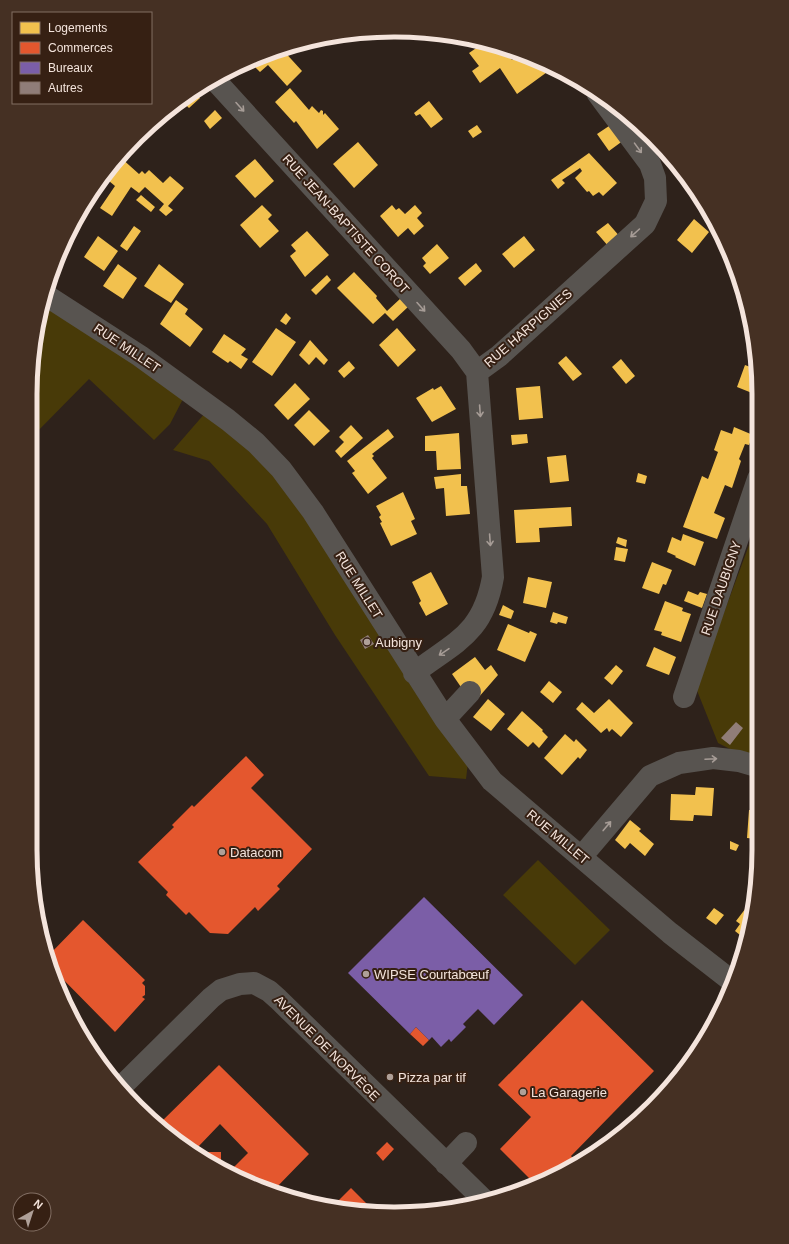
<svg xmlns="http://www.w3.org/2000/svg" width="789" height="1244" viewBox="0 0 789 1244" font-family="Helvetica,sans-serif">
	<style>
		.green { fill: #483a08 }
		.homes { fill: #f2c14e }
		.shops { fill: #e4572e }
		.offices { fill: #7b5ea7 }
		.building { fill: #907d78 }
		.lines { fill: none; stroke-linecap: round; stroke-linejoin: round }
		.minor { stroke: #585450; stroke-width: 22 }
		.oneway { stroke: #a69c96 }
		.poi-dot { fill: #afa098; stroke: #362013; stroke-width: 1.5 }
		.labels { text-anchor: middle; dominant-baseline: central; stroke-width: 4; stroke-linejoin: round; paint-order: stroke }
		.street-label { font-size: 13px; fill: #f4e4dc; stroke: #362013 }
		.poi-label { font-size: 13px; fill: #f4e4dc; stroke: #362013; text-anchor: start }
		.rim { fill: none; stroke: #f4e4dc; stroke-width: 5 }
	</style>
	<rect width="100%" height="100%" fill="#2e221b"/>
	<path class="green" d="M45,302L183,399L170,424L154,440L89,379L33,436V347Z
		M206,412L281,478L468,762L466,779L429,776L335,635L267,524L209,461L173,450Z
		M758,521L756,762L718,743L696,688Z
		M538,860L610,930L575,965L503,895Z"/>
	<path class="homes" d="M322,39L312,48L307,42Z
		M485,42L503,48L512,60L520,54L532,59L536,65L541,62L554,67L517,94L500,68L480,83L472,71L479,66L469,53Z
		M281,48L302,71L287,86L268,65L260,72L250,62Z
		M290,88L309,110L312,106L319,113L321,110L323,111V115L325,113L339,129L317,149L296,121L294,123L275,102Z
		M194,92L200,98L189,108L182,101Z
		M429,101L443,119L431,128L420,114L416,116L414,113Z
		M215,110L222,118L210,129L204,121Z
		M612,124L624,140L609,151L597,134Z
		M477,125L482,132L473,138L468,131Z
		M358,142L378,165L354,188L333,164Z
		M589,153L617,183L603,196L599,192L593,196L589,191L587,192L575,178L582,171L580,168L562,180L565,183L558,189L551,180Z
		M120,157L139,174L142,171L145,174L149,170L163,183L170,176L184,188L168,206L173,210L166,216L159,210L164,204L145,187L139,193L131,187L112,216L100,208L115,186L103,176Z
		M255,159L274,181L255,198L235,176Z
		M141,195L155,207L151,212L136,200Z
		M262,205L272,215L268,219L279,231L260,248L240,225Z
		M392,205L396,210L399,208L405,214L415,205L422,213L417,218L424,226L414,235L408,228L398,237L380,216Z
		M694,219L709,232L692,253L677,240Z
		M608,223L621,238L609,247L596,232Z
		M134,226L141,231L127,251L120,246Z
		M307,231L329,255L305,277L290,256L296,251L291,245Z
		M98,236L118,251L104,271L84,257Z
		M524,236L535,250L514,268L502,254Z
		M437,244L449,258L430,274L423,266L426,263L422,258Z
		M476,263L482,271L465,286L458,278Z
		M118,264L137,278L123,299L103,286Z
		M159,264L184,284L171,303L144,286Z
		M354,272L377,296L376,298L387,311L401,298L409,306L393,321L385,313L373,324L337,288Z
		M327,275L331,280L316,295L311,290Z
		M176,300L188,309L185,314L203,329L190,347L160,324Z
		M286,313L291,318L286,325L280,321Z
		M276,328L296,342L272,376L252,362Z
		M397,328L416,350L398,367L379,345Z
		M224,334L246,349L241,355L248,359L241,369L230,361L228,363L212,352Z
		M310,340L328,360L324,365L316,357L309,365L299,355Z
		M566,356L582,374L573,381L558,363Z
		M621,359L635,376L626,384L612,367Z
		M349,361L355,368L344,378L338,371Z
		M745,365L758,370L757,395L737,387Z
		M295,383L310,399L288,420L274,405Z
		M441,386L456,409L432,422L416,398L433,388L434,390Z
		M540,386L543,418L519,420L516,388Z
		M309,410L330,431L314,446L294,425Z
		M351,425L363,438L341,458L335,451L344,442L339,437Z
		M734,427L753,435L749,445L745,444L739,459L741,461L732,488L725,485L714,513L725,518L717,539L683,527L702,476L708,479L718,452L714,450L721,430L732,434Z
		M388,429L394,437L372,454L374,456L372,458L387,478L368,494L352,473L355,471L347,461Z
		M459,433L461,469L437,470L436,451H425V436Z
		M527,434L528,443L512,445L511,435Z
		M566,455L569,481L550,483L547,457Z
		M638,473L647,476L645,484L636,482Z
		M461,474V486H467L470,514L446,516L444,488L436,489L434,477Z
		M403,492L415,519L411,521L417,534L391,546L380,523L382,522L379,517L381,515L376,506Z
		M571,507L572,526L539,528L540,542L516,543L514,510Z
		M683,534L704,542L695,566L675,557L676,556L667,552L672,537L681,541Z
		M618,537L627,540L626,547L616,543Z
		M616,547L628,549L625,562L614,560Z
		M652,562L672,570L666,585L663,584L659,594L642,588Z
		M431,572L448,604L426,616L419,603L421,601L412,582Z
		M528,577L552,582L546,608L523,603Z
		M688,591L698,595L700,592L707,594L702,608L684,601Z
		M665,601L683,608L682,611L691,614L681,642L661,635L662,632L654,630Z
		M503,605L514,611L511,619L499,615Z
		M553,612L568,617L566,624L558,622L557,624L550,622Z
		M508,624L529,633L530,631L537,634L525,662L497,650Z
		M654,647L676,657L669,675L646,666Z
		M475,657L485,670L491,665L498,675L478,698L463,690L452,674Z
		M616,665L623,671L612,685L604,678Z
		M549,681L562,692L553,703L540,692Z
		M488,699L505,714L491,731L473,717Z
		M609,699L633,723L621,737L612,729L609,732L607,728L601,733L576,709L582,702L594,713Z
		M522,711L543,730L542,731L548,737L539,748L533,742L528,747L507,729Z
		M565,734L574,742L576,739L587,750L580,759L578,757L562,775L544,758Z
		M696,787L714,788L712,816L694,815L693,821L670,820L671,794L695,795Z
		M749,810H756V839L747,838Z
		M630,820L641,829L639,831L654,844L645,856L630,843L625,849L615,840Z
		M730,841L739,845L736,851L730,849Z
		M752,900L755,902L745,939L735,931L740,924L736,921Z
		M714,908L724,915L716,925L706,918Z"/>
	<path class="shops" d="M246,756L264,775L251,788L312,849L277,886L280,889L258,911L255,907L228,934L210,933L189,912L186,915L166,895L168,892L138,862L174,827L172,825L192,805L194,807Z
		M83,920L145,980L142,983L145,986V995L142,997L145,999L115,1032L49,965L48,956Z
		M582,1000L654,1071L571,1156L576,1162L533,1182L500,1149L531,1117L498,1085Z
		M416,1027L429,1040L423,1046L410,1034Z
		M219,1065L309,1154L272,1192L231,1170L248,1153L220,1124L197,1148L200,1152H221V1165L173,1139L159,1124Z
		M387,1142L394,1149L383,1161L376,1153Z
		M351,1188L376,1213H371L333,1206Z"/>
	<path class="offices" d="M424,897L523,995L494,1025L478,1009L463,1024L466,1027L451,1042L449,1039L441,1047L432,1037L429,1040L416,1027L410,1034L348,973Z"/>
	<path class="building" d="M368,635L374,644L365,649L360,640Z
		M736,722L743,728L730,745L721,738Z"/>
	<g class="lines">
		<path class="minor" d="M213,78L461,350L477,372
			M47,296L140,356L228,420L256,443L281,469L313,512L445,719L492,781L670,933L733,982
			M477,372L499,356L645,224L656,201L655,178L650,164L598,94
			M414,673C456,641 483,634 493,577L477,372
			M684,697L758,479
			M445,719L470,692
			M582,856L650,776L679,763L713,758L739,761L756,766
			M123,1085L211,998L221,990L240,984L254,983L269,991L278,999L486,1202
			M446,1164L466,1143"/>
	</g>
	<defs><path id="oneway-shaft" d="M-6 0H5M1.5-3L5.5 0L1.5 3" fill="none" stroke-width="1.6" stroke-linecap="round" stroke-linejoin="round"/></defs>
	<g class="oneway">
		<use href="#oneway-shaft" transform="translate(240 107) rotate(48)"/>
		<use href="#oneway-shaft" transform="translate(638 148) rotate(54)"/>
		<use href="#oneway-shaft" transform="translate(635 233) rotate(138)"/>
		<use href="#oneway-shaft" transform="translate(421 307) rotate(48)"/>
		<use href="#oneway-shaft" transform="translate(480 411) rotate(86)"/>
		<use href="#oneway-shaft" transform="translate(490 540) rotate(86)"/>
		<use href="#oneway-shaft" transform="translate(444 652) rotate(146)"/>
		<use href="#oneway-shaft" transform="translate(711 759) rotate(-3)"/>
		<use href="#oneway-shaft" transform="translate(607 826) rotate(-50)"/>
	</g>
	<g class="poi-dot">
		<circle cx="367" cy="642" r="4"/>
		<circle cx="222" cy="852" r="4"/>
		<circle cx="366" cy="974" r="4"/>
		<circle cx="390" cy="1077" r="4"/>
		<circle cx="523" cy="1092" r="4"/>
	</g>
	<g class="labels">
		<g class="street-label">
			<text transform="translate(346 224) rotate(48)">RUE JEAN-BAPTISTE COROT</text>
			<text transform="translate(528 328) rotate(-41)">RUE HARPIGNIES</text>
			<text transform="translate(127 348) rotate(34)">RUE MILLET</text>
			<text transform="translate(359 585) rotate(58)">RUE MILLET</text>
			<text transform="translate(721 588) rotate(-71)">RUE DAUBIGNY</text>
			<text transform="translate(558 837) rotate(40)">RUE MILLET</text>
			<text transform="translate(327 1048) rotate(45)">AVENUE DE NORVÈGE</text>
		</g>
		<g class="poi-label">
			<text x="375" y="642">Aubigny</text>
			<text x="230" y="852">Datacom</text>
			<text x="374" y="974">WIPSE Courtabœuf</text>
			<text x="398" y="1077">Pizza par tif</text>
			<text x="531" y="1092">La Garagerie</text>
		</g>
	</g>
	<path d="M0 0H789V1244H0ZM394 37H395A357 357 0 0 1 752 394V850A357 357 0 0 1 395 1207H394A357 357 0 0 1 37 850V394A357 357 0 0 1 394 37Z" fill="#453023" fill-rule="evenodd"/>
	<path class="rim" d="M394 37H395A357 357 0 0 1 752 394V850A357 357 0 0 1 395 1207H394A357 357 0 0 1 37 850V394A357 357 0 0 1 394 37Z"/>
	<rect x="12" y="12" width="140" height="92" fill="#362013" stroke="#826e63"/>
	<rect x="20" y="22" width="20" height="12" fill="#f2c14e" stroke="#826e63"/>
	<text x="48" y="32" font-size="12" fill="#f4e4dc">Logements</text>
	<rect x="20" y="42" width="20" height="12" fill="#e4572e" stroke="#826e63"/>
	<text x="48" y="52" font-size="12" fill="#f4e4dc">Commerces</text>
	<rect x="20" y="62" width="20" height="12" fill="#7b5ea7" stroke="#826e63"/>
	<text x="48" y="72" font-size="12" fill="#f4e4dc">Bureaux</text>
	<rect x="20" y="82" width="20" height="12" fill="#907d78" stroke="#826e63"/>
	<text x="48" y="92" font-size="12" fill="#f4e4dc">Autres</text>
	<g transform="translate(32 1212) rotate(39)"><circle r="19" fill="#362013" stroke="#826e63"/>
	<path d="M0-3L7 15L0 10L-7 15Z" fill="#afa098"/>
	<text y="-6" font-size="11" font-weight="bold" text-anchor="middle" fill="#f4e4dc">N</text>
	</g>
</svg>
